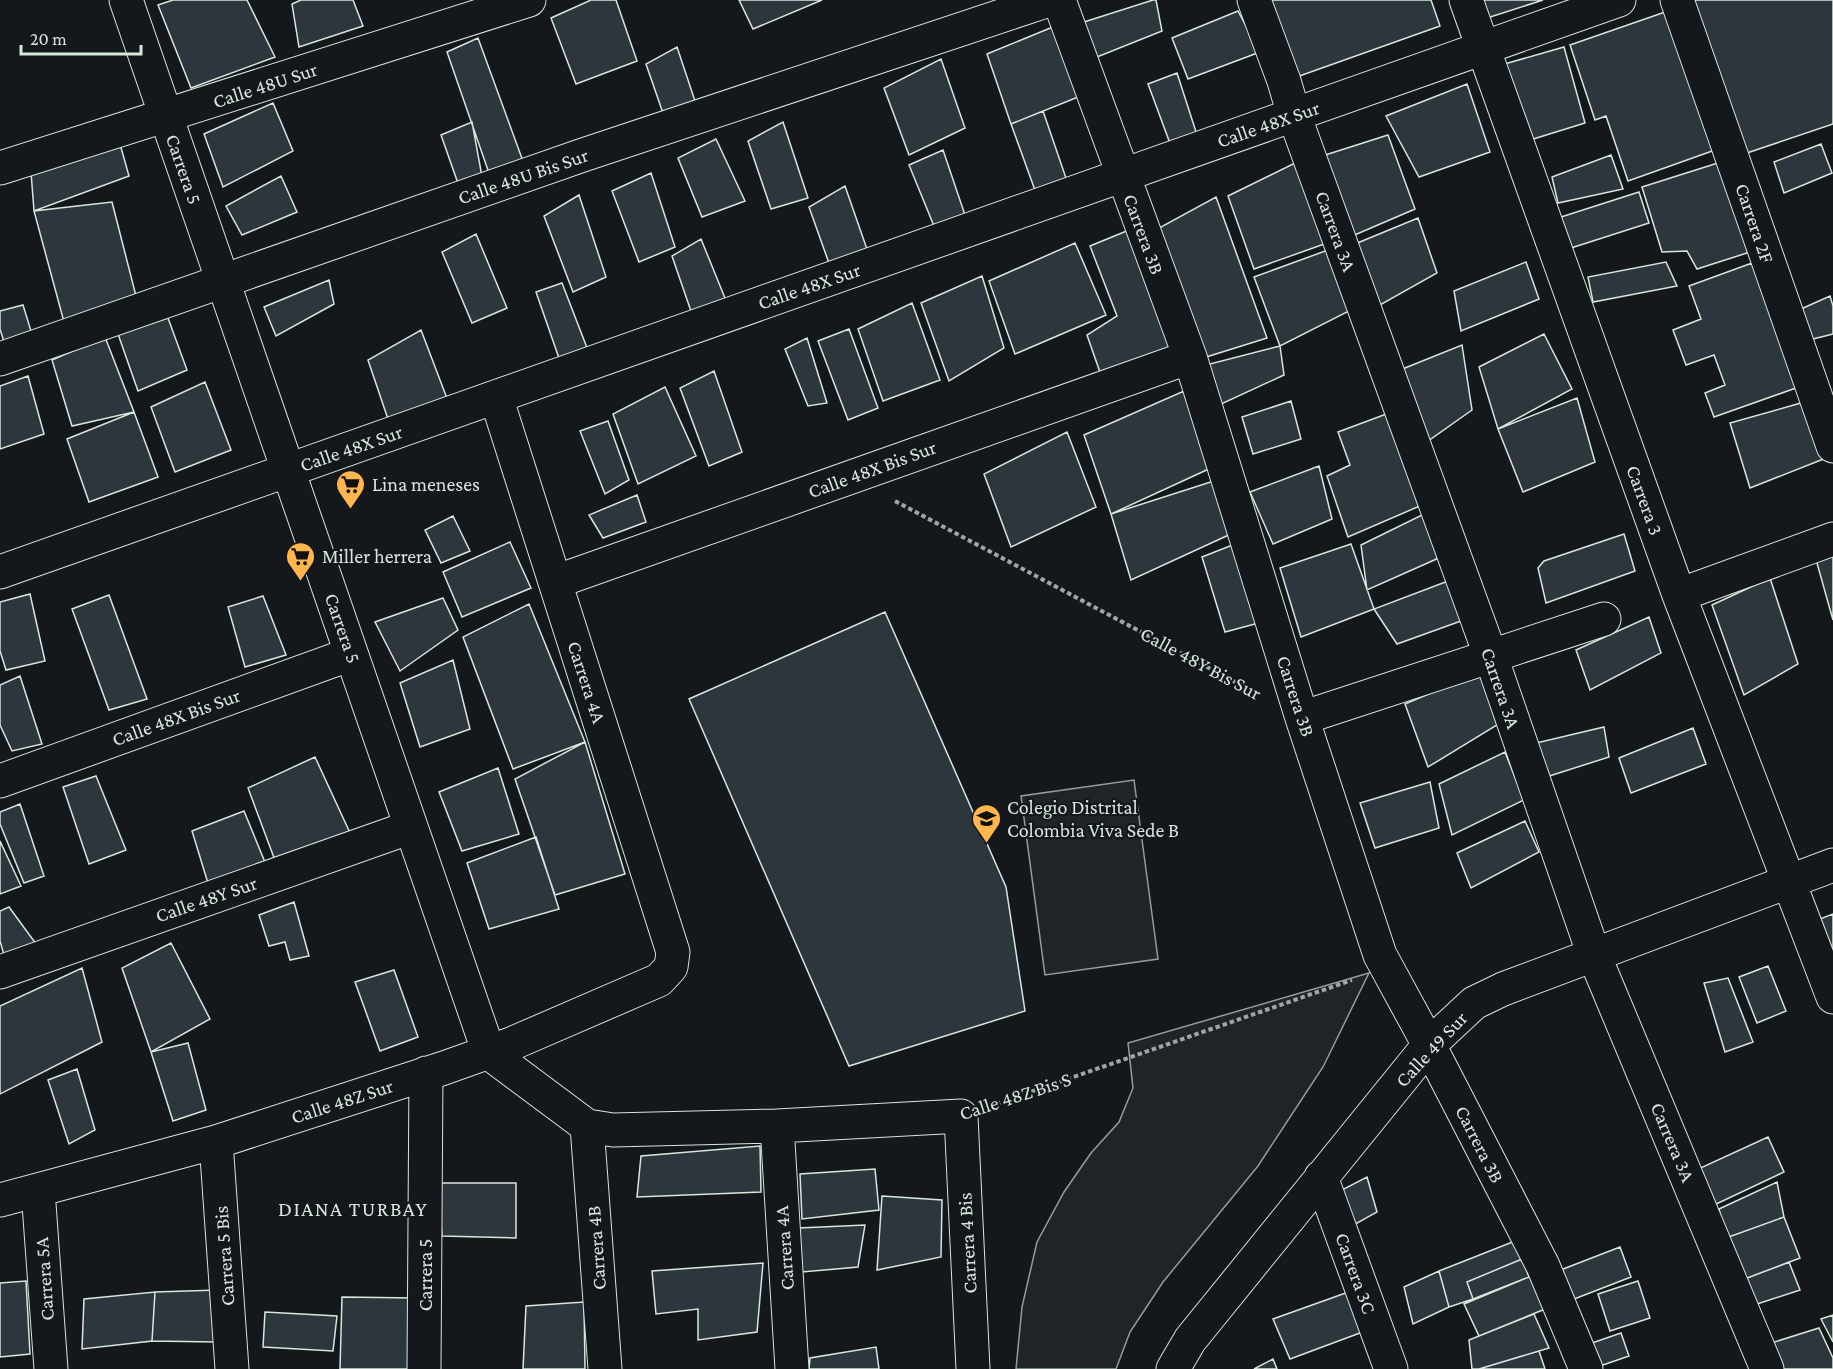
<svg xmlns="http://www.w3.org/2000/svg" width="1833" height="1369" viewBox="0 0 1833 1369" font-family="'Crimson Pro',serif">
	<style>
		.green { fill: #202428; stroke: #939e99; stroke-width: 1.5 }
		.building { fill: #2c363c; stroke: #d8e6dc; stroke-width: 1.5 }
		.lines { fill: none; stroke-linecap: round; stroke-linejoin: round }
		.minor-casing { stroke: #d8e6dc; stroke-width: 35 }
		.path { stroke: #9da8a2; stroke-width: 4; stroke-dasharray: 4.5 3; stroke-linecap: butt }
		.minor { stroke: #14181c; stroke-width: 33 }
		.labels { text-anchor: middle; dominant-baseline: central; stroke-width: 4.5; stroke-linejoin: round; paint-order: stroke }
		.street-label { font-size: 20px; fill: #d8e6dc; stroke: #14181c }
		.poi-label { font-size: 20px; fill: #d8e6dc; stroke: #14181c; text-anchor: start }
		.neighbourhood-label { font-size: 21px; letter-spacing: 1.5px; fill: #d8e6dc; stroke: #14181c }
	</style>
	<rect width="100%" height="100%" fill="#14181c"/>
	<path class="green" d="M1134,780L1158,959L1045,975L1021,796Z
		M1369,973L1323,1067L1258,1166L1163,1282L1130,1332L1116,1369H1016L1022,1307L1037,1242L1064,1192L1091,1153L1119,1122L1133,1088L1128,1043Z"/>
	<path class="building" d="M173,0H247L275,57L191,88L158,5Z
		M301,0H353L363,26L299,47L292,4Z
		M591,0H616L637,61L576,84L551,18Z
		M739,0H822L753,29Z
		M1153,0H1156L1162,31L1097,57L1084,22Z
		M1266,0H1431L1440,26L1291,79Z
		M1481,0H1543L1487,18Z
		M1689,0H1833V124L1738,156Z
		M1238,11L1260,52L1188,79L1172,38Z
		M1668,11L1715,150L1628,181L1606,116L1595,120L1570,45Z
		M1060,24L1083,95L1011,124L987,54Z
		M478,38L524,164L490,176L447,52Z
		M677,47L696,104L664,116L646,64Z
		M1564,47L1585,123L1530,140L1501,65Z
		M941,59L965,128L909,155L884,88Z
		M1177,73L1198,138L1171,146L1148,84Z
		M1467,84L1490,152L1419,177L1386,116Z
		M273,103L293,151L223,187L204,134Z
		M1043,111L1067,181L1036,193L1011,124Z
		M472,122L483,182L460,189L441,135Z
		M783,122L808,198L771,209L748,141Z
		M1388,135L1415,209L1350,237L1319,157Z
		M716,139L745,201L702,217L678,158Z
		M120,144L129,176L34,211L31,172Z
		M1821,144L1832,173L1784,193L1774,162Z
		M943,150L965,215L934,226L909,165Z
		M1611,155L1623,189L1558,203L1552,177Z
		M1297,162L1327,243L1254,269L1228,196Z
		M1721,162L1750,252L1697,269L1687,251L1662,252L1642,187Z
		M651,173L675,247L639,262L612,191Z
		M281,176L297,212L242,235L226,206Z
		M845,186L869,255L830,266L809,207Z
		M1639,192L1649,223L1571,248L1561,217Z
		M579,195L606,277L573,292L544,216Z
		M1216,197L1267,338L1203,358L1159,228Z
		M112,202L136,296L64,322L34,211Z
		M1418,218L1437,273L1380,305L1355,244Z
		M1129,230L1174,353L1101,375L1087,335L1117,316L1090,246Z
		M476,234L507,308L472,323L442,252Z
		M701,239L727,303L693,317L672,256Z
		M1075,243L1106,315L1015,354L989,281Z
		M1328,250L1353,309L1280,346L1254,277Z
		M1526,262L1539,299L1461,331L1454,291Z
		M1666,262L1677,286L1593,302L1588,277Z
		M1752,263L1796,388L1714,417L1705,393L1725,385L1714,355L1686,365L1673,330L1701,319L1689,286Z
		M982,276L1004,348L949,381L921,303Z
		M329,280L334,304L276,336L264,307Z
		M562,283L589,353L560,361L536,292Z
		M1830,296L1833,306V334L1809,340L1801,309Z
		M912,303L940,380L883,401L858,329Z
		M23,305L31,331L4,342L0,329V311Z
		M168,318L187,370L138,391L118,334Z
		M849,329L878,408L848,420L818,341Z
		M421,330L448,401L389,422L368,360Z
		M1544,334L1572,389L1498,429L1479,367Z
		M105,337L134,412L72,426L52,360Z
		M807,338L827,403L808,406L785,349Z
		M1462,345L1472,410L1428,441L1400,370Z
		M1280,346L1284,375L1219,405L1206,365Z
		M714,371L742,452L709,466L680,388Z
		M28,376L44,434L0,449V386Z
		M205,382L231,450L175,472L151,407Z
		M665,387L696,456L638,484L613,414Z
		M1184,391L1213,467L1111,514L1084,435Z
		M1577,398L1595,462L1523,492L1498,429Z
		M1291,401L1301,439L1253,454L1242,417Z
		M1801,403L1826,458L1750,488L1730,423Z
		M134,412L158,477L89,502L67,439Z
		M1389,413L1422,505L1348,537L1327,476L1350,465L1338,432Z
		M608,421L629,480L605,494L580,431Z
		M1067,432L1096,507L1011,547L984,474Z
		M1319,466L1332,519L1273,544L1250,492Z
		M1220,479L1233,533L1131,580L1111,514Z
		M637,495L646,522L603,538L589,515Z
		M1424,514L1441,557L1367,590L1361,545Z
		M453,516L470,551L441,563L425,530Z
		M1624,534L1635,571L1546,603L1538,568L1544,561Z
		M510,542L531,588L462,617L443,572Z
		M1240,542L1266,621L1225,632L1202,557Z
		M1351,544L1374,609L1301,637L1280,568Z
		M1833,547V620L1815,556Z
		M1770,578L1798,664L1744,695L1712,605Z
		M1448,581L1461,621L1397,644L1374,609Z
		M30,594L45,661L6,670L0,651V602Z
		M109,595L147,699L109,710L72,609Z
		M263,596L286,655L245,667L228,607Z
		M443,598L458,630L400,671L375,622Z
		M529,604L585,742L513,769L463,637Z
		M885,612L1006,887L1025,1011L849,1066L689,699Z
		M1649,617L1661,653L1590,690L1576,650Z
		M453,660L470,729L420,747L400,683Z
		M1480,672L1497,725L1428,767L1405,704Z
		M20,676L42,744L12,751L0,725V685Z
		M1604,727L1609,757L1543,778L1532,744Z
		M1693,728L1706,764L1631,793L1619,758Z
		M585,742L625,874L555,895L515,779Z
		M1505,752L1524,800L1452,835L1439,784Z
		M315,757L351,835L276,863L248,788Z
		M498,768L519,834L462,851L439,792Z
		M96,776L126,850L89,864L63,787Z
		M1430,782L1439,828L1375,848L1360,803Z
		M20,804L44,876L24,883L0,824V812Z
		M244,811L269,872L211,893L192,831Z
		M1525,821L1539,852L1471,888L1457,853Z
		M536,837L559,909L489,929L467,863Z
		M0,841L21,886L0,894Z
		M294,902L309,956L290,960L285,942L269,946L259,915Z
		M9,907L42,952L6,962L0,941V911Z
		M1833,914V976L1812,922Z
		M171,943L210,1019L151,1052L122,968Z
		M1768,966L1786,1011L1757,1023L1739,977Z
		M82,968L102,1042L0,1094V1006Z
		M394,970L418,1037L380,1051L355,982Z
		M1728,978L1753,1042L1725,1052L1704,983Z
		M188,1043L206,1110L173,1121L151,1052Z
		M77,1069L95,1130L69,1144L48,1080Z
		M1768,1137L1784,1172L1712,1206L1696,1170Z
		M760,1146L761,1192L637,1197L641,1156Z
		M875,1169L879,1210L802,1219L800,1174Z
		M1367,1177L1377,1212L1352,1226L1338,1192Z
		M1777,1182L1784,1217L1726,1238L1719,1209Z
		M438,1183H516V1238L442,1236Z
		M882,1196L942,1200L941,1257L877,1270Z
		M1784,1217L1800,1258L1742,1280L1726,1238Z
		M865,1225L858,1267L802,1272L799,1228Z
		M1515,1241L1522,1259L1467,1282L1473,1299L1449,1307L1439,1271Z
		M1620,1247L1631,1277L1569,1301L1558,1271Z
		M1522,1259L1529,1277L1473,1299L1467,1282Z
		M1789,1262L1800,1290L1754,1305L1742,1280Z
		M763,1263L757,1332L698,1340V1309L656,1314L652,1271Z
		M1439,1271L1449,1307L1413,1324L1404,1287Z
		M1536,1274L1550,1307L1479,1336L1464,1304Z
		M26,1281L30,1354L0,1357V1283Z
		M1638,1281L1650,1318L1610,1331L1598,1294Z
		M218,1290L216,1342L152,1341L155,1292Z
		M1354,1290L1368,1330L1290,1359L1273,1319Z
		M155,1292L152,1341L82,1349L84,1299Z
		M342,1297L416,1298L410,1369H340Z
		M584,1302L585,1369H523L526,1306Z
		M265,1312L337,1316L333,1351L263,1347Z
		M1534,1314L1549,1348L1479,1369H1472L1469,1340Z
		M1833,1315V1342L1821,1319Z
		M1819,1328L1833,1358V1369H1773L1765,1345Z
		M1621,1333L1629,1356L1600,1366L1592,1343Z
		M876,1347L879,1369H809L810,1358Z
		M1539,1351L1545,1369H1479Z
		M1273,1359L1277,1369H1254Z"/>
	<g class="lines">
		<defs>
			<path id="minor" d="M126,0L489,1053
				M1059,0L1190,357L1302,718L1380,955L1429,1045L1543,1266L1586,1369
				M1254,0L1284,81L1294,115L1491,657L1594,955L1767,1369
				M1466,0L1679,595L1833,997
				M1677,0L1833,446
				M0,168L529,0
				M0,359L583,155L1049,0
				M0,572L1619,0
				M555,582L1190,357
				M1679,595L1833,539
				M1302,718L1604,619
				M0,781L351,654
				M0,972L411,827
				M489,1053L587,1126L613,1130L777,1126L961,1116L973,1369
				M587,1126L605,1369
				M777,1126L792,1369
				M216,1142L232,1369
				M1321,1177L1391,1369
				M38,1190L51,1369
				M0,1200L216,1142L444,1068L511,1044L659,980L671,967L673,952L496,397
				M424,1369L426,1073
				M1173,1369L1190,1340L1429,1045L1474,1003L1503,989L1833,865"/>
		</defs>
		<use href="#minor" class="minor-casing"/>
		<path class="path" d="M895,501L1254,692
			M996,1104L1352,980"/>
		<use href="#minor" class="minor"/>
	</g>
	<defs>
		<symbol id="supermarket-pin" viewBox="-11 -11 22 30"><path d="M0 17L-7.5 6A9.5 9.5 0 1 1 7.5 6Z" fill="#ffb74d" stroke="#14181c"/><path d="M-6-5.5h2.5l.6 2H6L4.5 2H-2.5L-4.4-4H-6ZM-1.5 3.2a1.3 1.3 0 1 0 .1 0ZM3 3.2a1.3 1.3 0 1 0 .1 0Z" fill="#111"/></symbol>
		<symbol id="school-pin" viewBox="-11 -11 22 30"><path d="M0 17L-7.5 6A9.5 9.5 0 1 1 7.5 6Z" fill="#ffb74d" stroke="#14181c"/><path d="M0-5L7-2L0 1L-7-2ZM-4 1L0 2.5L4 1V4Q0 6-4 4Z" fill="#111"/></symbol>
	</defs>
	<g fill-rule="evenodd">
		<use href="#supermarket-pin" x="334" y="468" width="33" height="45"/>
		<use href="#supermarket-pin" x="284" y="540" width="33" height="45"/>
		<use href="#school-pin" x="970" y="802" width="33" height="45"/>
	</g>
	<g class="labels">
		<g class="street-label">
			<text transform="translate(265 85) rotate(-18)">Calle 48U Sur</text>
			<text transform="translate(1268 124) rotate(-19)">Calle 48X Sur</text>
			<text transform="translate(184 169) rotate(71)">Carrera 5</text>
			<text transform="translate(523 176) rotate(-19)">Calle 48U Bis Sur</text>
			<text transform="translate(1755 223) rotate(71)">Carrera 2F</text>
			<text transform="translate(1336 231) rotate(70)">Carrera 3A</text>
			<text transform="translate(1144 234) rotate(70)">Carrera 3B</text>
			<text transform="translate(809 286) rotate(-19)">Calle 48X Sur</text>
			<text transform="translate(351 448) rotate(-19)">Calle 48X Sur</text>
			<text transform="translate(872 469) rotate(-20)">Calle 48X Bis Sur</text>
			<text transform="translate(1645 500) rotate(70)">Carrera 3</text>
			<text transform="translate(343 628) rotate(71)">Carrera 5</text>
			<text transform="translate(1201 663) rotate(28)">Calle 48Y Bis Sur</text>
			<text transform="translate(587 682) rotate(72)">Carrera 4A</text>
			<text transform="translate(1501 688) rotate(71)">Carrera 3A</text>
			<text transform="translate(1296 696) rotate(72)">Carrera 3B</text>
			<text transform="translate(176 717) rotate(-20)">Calle 48X Bis Sur</text>
			<text transform="translate(206 899) rotate(-19)">Calle 48Y Sur</text>
			<text transform="translate(1431 1049) rotate(-47)">Calle 49 Sur</text>
			<text transform="translate(1015 1096) rotate(-18)">Calle 48Z Bis S</text>
			<text transform="translate(342 1101) rotate(-18)">Calle 48Z Sur</text>
			<text transform="translate(1673 1142) rotate(67)">Carrera 3A</text>
			<text transform="translate(1480 1144) rotate(63)">Carrera 3B</text>
			<text transform="translate(967 1243) rotate(-93)">Carrera 4 Bis</text>
			<text transform="translate(596 1248) rotate(-94)">Carrera 4B</text>
			<text transform="translate(784 1248) rotate(-94)">Carrera 4A</text>
			<text transform="translate(224 1256) rotate(-94)">Carrera 5 Bis</text>
			<text transform="translate(1356 1273) rotate(70)">Carrera 3C</text>
			<text transform="translate(425 1275) rotate(-90)">Carrera 5</text>
			<text transform="translate(44 1279) rotate(-94)">Carrera 5A</text>
		</g>
		<g class="poi-label">
			<text x="372" y="484">Lina meneses</text>
			<text x="322" y="556">Miller herrera</text>
			<text x="1007" y="807">Colegio Distrital<tspan x="1007" dy="23">Colombia Viva Sede B</tspan></text>
		</g>
		<g class="neighbourhood-label">
			<text x="353" y="1209">DIANA TURBAY</text>
		</g>
	</g>
	<path d="M21 45v9h120v-9" fill="none" stroke="#d8e6dc" stroke-width="3"/>
	<text x="30" y="45" font-size="18" fill="#d8e6dc" stroke="#14181c" stroke-width="4.5" paint-order="stroke">20 m</text>
</svg>
